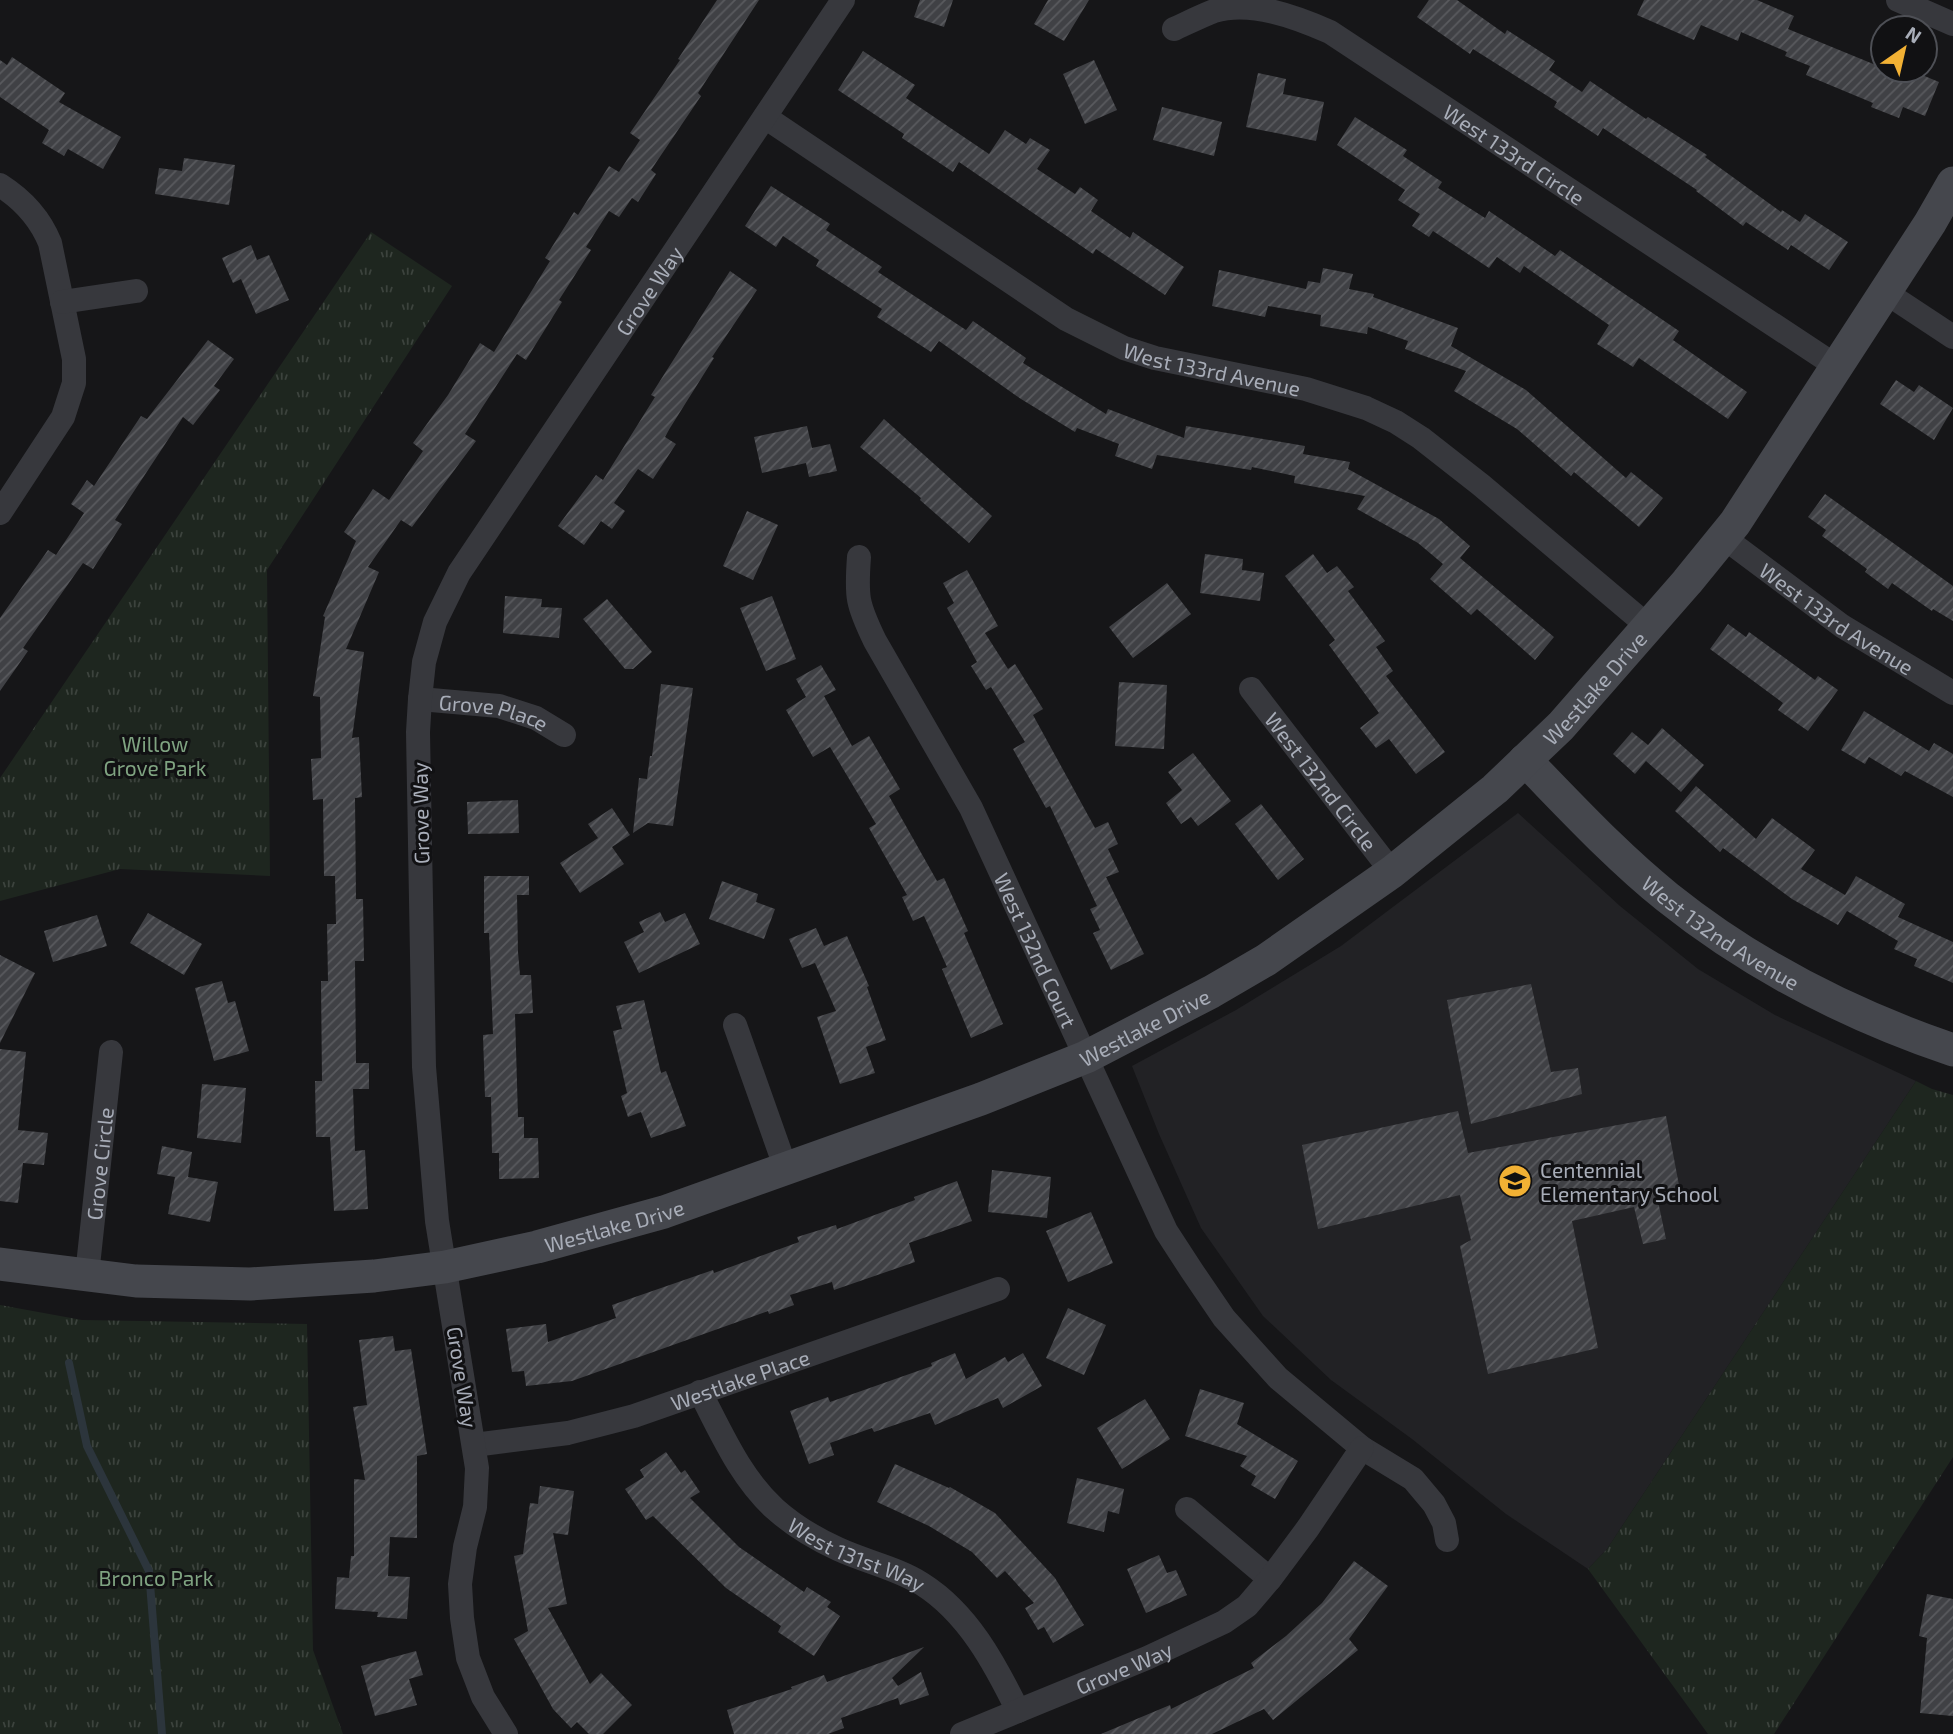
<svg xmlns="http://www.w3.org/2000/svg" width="1953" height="1734" viewBox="0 0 1953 1734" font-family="'Exo 2',sans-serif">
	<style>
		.built { fill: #222225 }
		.grass { fill: url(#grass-tufts) }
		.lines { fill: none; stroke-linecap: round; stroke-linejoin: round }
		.stream { stroke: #2c353c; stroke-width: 8 }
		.building { fill: url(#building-hatch) }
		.street { stroke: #37383d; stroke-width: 24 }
		.secondary { stroke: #45474d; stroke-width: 33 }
		.labels { text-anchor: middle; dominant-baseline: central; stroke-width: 6; stroke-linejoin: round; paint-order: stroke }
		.street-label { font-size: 21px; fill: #a8adb8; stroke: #111113 }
		.park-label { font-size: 21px; fill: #7fa381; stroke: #111113 }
		.poi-label { font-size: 21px; fill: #a8adb8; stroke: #111113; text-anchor: start }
	</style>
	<defs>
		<pattern id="grass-tufts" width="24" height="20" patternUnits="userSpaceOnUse" patternTransform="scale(1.75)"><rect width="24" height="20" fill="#1e261f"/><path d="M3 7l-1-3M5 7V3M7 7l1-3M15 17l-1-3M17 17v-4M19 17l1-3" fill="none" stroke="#3c433d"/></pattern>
		<pattern id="building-hatch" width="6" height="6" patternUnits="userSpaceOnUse" patternTransform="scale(1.75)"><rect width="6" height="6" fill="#404145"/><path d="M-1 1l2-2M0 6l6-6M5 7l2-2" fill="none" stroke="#595a5e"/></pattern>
	</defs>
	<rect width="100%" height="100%" fill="#161618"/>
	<path class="built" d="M1518,813L1620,906L1698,969L1775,1015L1916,1081L1607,1549L1588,1569L1506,1514L1412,1439L1331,1380L1263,1316L1201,1228L1159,1134L1132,1066L1236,1010L1341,946Z"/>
	<path class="grass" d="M371,232L452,286L267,570L270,876L120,869L0,901V778Z
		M1916,1081L1932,1089L1953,1095V1457L1774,1734H1708L1588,1569L1607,1549Z
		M0,1305L82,1320L307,1324L313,1650L343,1734H0Z"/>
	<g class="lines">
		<path class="stream" d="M69,1363L87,1446L149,1571L162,1734"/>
	</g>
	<path class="building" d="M717,0H759L698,93L701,96L651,170L656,174L638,202L632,198L619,217L609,211L586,247L591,250L559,300L562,302L526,360L517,354L465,434L476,441L412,527L401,520L368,567L379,572L346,649L364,652L352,738L359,737L362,797L355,798L356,899H363L364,961H355L356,1063H369V1089H353L355,1151L365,1150L368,1209L334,1211L330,1137H316L315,1081H322L321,981H328L327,924H336L335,876H324L323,799L313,800L311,759L321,758L320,697L313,696L325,617L323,616L356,541L344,532L373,489L389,500L423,451L413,443L448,395L480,343L494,352L550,261L545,258L574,212L578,215L609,166L619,172L640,140L630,133L680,60L678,59Z
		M920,0H953L944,27L914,17Z
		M1048,0H1089L1064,41L1034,24Z
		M1429,0H1457L1505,34L1507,30L1555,61L1549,70L1582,92L1590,81L1646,119L1648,117L1707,155L1705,157L1781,212L1782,210L1800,222L1805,214L1848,242L1829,270L1791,245L1788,250L1746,222L1743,226L1696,191L1697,190L1603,128L1598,136L1554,107L1557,102L1473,49L1470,54L1417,17Z
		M1644,0H1757L1794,16L1788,29L1883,68V70H1910L1939,82L1925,116L1903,107L1899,118L1871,107L1873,103L1806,75L1810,66L1785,56L1787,52L1741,32L1738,41L1701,25L1694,40L1637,15Z
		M863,51L915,85L906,98L989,154L1005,130L1026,144L1030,138L1050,150L1037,169L1075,194L1080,187L1098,200L1091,211L1130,238L1133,232L1184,267L1165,295L1096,249L1093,254L959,162L953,172L902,138L904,134L838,90Z
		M12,57L65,93L59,102L121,137L103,169L68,149L64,156L42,143L49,130L0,97V60L7,65Z
		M1094,60L1117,110L1085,124L1063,74Z
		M1258,73L1286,79L1283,94L1324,102L1316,141L1246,127Z
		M1162,107L1222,122L1214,156L1153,140Z
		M1355,117L1407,150L1403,156L1442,182L1438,188L1485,218L1489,211L1555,256L1560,250L1679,331L1673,340L1747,392L1728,419L1639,358L1633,367L1597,344L1609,325L1524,266L1520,273L1497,257L1489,268L1433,231L1429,237L1412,226L1420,214L1398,200L1405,190L1337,145Z
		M184,158L235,165L229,205L155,194L159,168L182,171Z
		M771,186L830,224L826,230L882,267L878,272L966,330L973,321L1026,358L1023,363L1106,414L1108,409L1184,438L1186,426L1305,446L1303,454L1350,462L1348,469L1439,519L1470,546L1460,558L1554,637L1535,660L1477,609L1471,615L1430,579L1443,564L1418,543L1357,509L1365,496L1294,483L1295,476L1252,467L1251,470L1157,455L1152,469L1115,456L1119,444L1077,428L1075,432L1021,399L939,341L931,352L877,317L882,309L816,266L819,260L783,236L776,247L745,226Z
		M251,245L257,260L269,255L289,300L256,314L241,279L233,283L222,258Z
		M1323,268L1353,274L1349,289L1374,294L1373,297L1458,328L1451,346L1526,390L1626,478L1631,472L1663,498L1639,527L1574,472L1571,476L1517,429L1454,391L1466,371L1405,349L1408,341L1368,327L1367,334L1320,326L1321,315L1268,306L1265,317L1212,306L1219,270L1306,289L1308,281L1320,283Z
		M730,271L757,290L712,357L714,358L670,428L665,437L676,444L653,479L638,469L614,503L625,511L612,529L601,521L584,545L558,526L596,475L603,480L655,397L651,395Z
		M208,340L234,359L214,386L220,390L193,425L183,417L115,520L122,524L93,569L83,563L23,648L28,651L0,691V618L48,550L56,555L84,513L71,504L87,480L94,486L141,416L147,419Z
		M1896,380L1914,392L1919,385L1953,408L1934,440L1880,404Z
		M884,419L992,516L969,543L920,500L921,498L860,447Z
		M807,426L812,448L830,444L837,471L809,477L806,463L762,473L754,437Z
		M1825,494L1953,586V621L1933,609L1932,611L1892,583L1888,589L1865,572L1867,569L1822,536L1826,530L1808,517Z
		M747,511L778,525L753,580L723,566Z
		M1205,554L1243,559L1242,570L1264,573L1260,601L1200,593Z
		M1313,554L1327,573L1337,566L1354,587L1348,591L1385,641L1376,647L1393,671L1386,676L1445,752L1416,774L1389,739L1376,748L1360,728L1379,713L1329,645L1335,640L1285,576Z
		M967,570L998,626L985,633L1008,669L1015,664L1043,709L1033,715L1095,828L1108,822L1118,844L1108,849L1119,872L1106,877L1144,954L1111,970L1093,933L1100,930L1090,909L1097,906L1050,806L1046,808L1013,749L1025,742L991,687L986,690L971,666L977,662L947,608L954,603L943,583Z
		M1167,583L1191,614L1133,658L1109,627Z
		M505,596L542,599L541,607L562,608L559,638L503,633Z
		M772,596L796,659L766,671L740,608Z
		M607,599L652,652L633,669H625L583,619Z
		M1728,624L1746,637L1749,632L1815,680L1818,676L1838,690L1808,731L1778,710L1783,703L1710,649Z
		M821,665L836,690L824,696L852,746L869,736L900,789L889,796L937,881L944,878L968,931L964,933L1003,1024L971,1038L942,969L947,967L924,916L913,921L902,897L907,895L869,828L876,824L830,747L813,757L786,710L806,697L796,679Z
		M1119,682L1167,685L1164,749L1115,746Z
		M661,684L693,688L673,826L648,823L633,833L639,778L647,779L650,756H652Z
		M1864,711L1929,751L1934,743L1953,754V797L1905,771L1901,776L1869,757L1865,764L1841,750Z
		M1662,728L1704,765L1681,792L1646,761L1635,774L1613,754L1632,732L1648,745Z
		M1193,753L1231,801L1198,826L1191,817L1181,824L1166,803L1182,790L1168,772Z
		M1696,786L1756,839L1772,818L1815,850L1801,869L1845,895L1856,876L1905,904L1898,917L1953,942V983L1914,966L1917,959L1894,949L1898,941L1847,911L1838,925L1792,899L1723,848L1720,852L1675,811Z
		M518,800L519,833L468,834L467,802Z
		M1261,804L1304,859L1278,880L1235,824Z
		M612,808L630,835L612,847L624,864L580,893L560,863L598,838L588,824Z
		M484,876H529V895H517L518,952L520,975H531L533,1013L515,1014L518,1117H524V1138H538L539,1178L499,1179V1153H492L491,1097H485L483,1035L493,1034L489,933H484Z
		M722,881L758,894L756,902L775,909L764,939L709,919Z
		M660,912L665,922L685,913L700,944L639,973L624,942L644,932L639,922Z
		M148,913L202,944L184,975L130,943Z
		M97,915L107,946L53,962L44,931Z
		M816,928L824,946L847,936L869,986L867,987L886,1040L866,1047L875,1073L840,1084L817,1017L836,1011L815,963L802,968L789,939Z
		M0,955L35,973L0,1043Z
		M222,981L228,1003L235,1001L249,1051L214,1061L195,988Z
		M1531,984L1551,1072L1578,1068L1582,1094L1471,1124L1447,1000Z
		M644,1000L661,1073L666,1071L686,1126L651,1138L641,1112L628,1117L621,1096L627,1093L613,1031L622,1029L616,1006Z
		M0,1049L26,1052L18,1130L48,1133L44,1165L23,1163L18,1203L0,1201Z
		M202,1084L246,1088L241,1143L197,1138Z
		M1458,1111L1468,1153L1666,1116L1681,1196L1658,1201L1666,1239L1643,1244L1634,1207L1572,1221L1598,1348L1488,1374L1460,1246L1471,1240L1460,1195L1318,1229L1302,1145Z
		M162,1146L192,1152L188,1177L218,1182L210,1222L168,1214L175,1177L157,1174Z
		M992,1170L1051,1177L1047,1218L988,1212Z
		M957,1181L972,1221L909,1243L915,1262L834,1290L832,1282L790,1295L794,1305L769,1314L768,1311L572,1381L526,1386L524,1371L512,1372L506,1329L546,1324L548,1342L616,1318L612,1305L713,1270L714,1273L799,1242L797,1237L836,1225L837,1229L915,1200L914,1197Z
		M1091,1212L1113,1263L1068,1282L1046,1231Z
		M1068,1308L1106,1325L1084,1375L1046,1358Z
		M393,1336L395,1351L411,1349L427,1454L417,1456V1538L390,1537L388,1576L410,1577L407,1619L377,1617L378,1612L335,1609L337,1577L349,1578L351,1556H354V1479L365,1480L353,1407L367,1405L359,1340Z
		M955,1353L966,1379L1005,1357L1008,1362L1023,1353L1042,1386L1003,1408L998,1398L935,1425L930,1413L874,1432L872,1428L830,1443L834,1455L809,1464L790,1411L828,1397L830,1402L932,1366L931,1363Z
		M1200,1389L1244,1403L1237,1424L1298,1461L1275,1499L1251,1485L1256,1476L1240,1466L1247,1456L1185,1436Z
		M1145,1399L1170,1439L1122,1469L1097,1428Z
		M666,1452L681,1473L685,1470L700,1492L690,1498L739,1547L804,1592L807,1587L831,1602L827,1607L840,1616L814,1656L778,1632L781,1626L726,1588L653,1516L646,1520L625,1489L644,1477L640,1470Z
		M895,1464L949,1488L950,1487L995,1513L1055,1578L1084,1625L1053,1643L1044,1627L1038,1630L1025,1608L1034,1603L1005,1571L997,1578L972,1552L929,1526L877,1502Z
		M1077,1478L1124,1489L1119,1514L1108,1511L1104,1532L1067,1523Z
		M540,1486L574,1491L568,1535L553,1533L567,1604L548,1608L590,1684L601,1673L632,1705L603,1734H589L577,1722L571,1728L553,1709L514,1639L528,1631L514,1556L523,1554L530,1503L538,1504Z
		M1159,1555L1167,1573L1176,1570L1187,1595L1146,1613L1127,1569Z
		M1354,1561L1388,1586L1349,1639L1358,1650L1273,1720L1264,1709L1212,1734H1101L1170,1705L1171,1709L1254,1668L1251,1663L1286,1636L1322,1603Z
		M1927,1594L1953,1599V1716L1920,1713L1927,1638L1919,1636Z
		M924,1647L892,1678L898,1686L921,1672L929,1695L900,1705L898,1698L841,1718L844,1728L828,1734H734L727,1710L792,1689L791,1687L824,1675L827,1682Z
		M416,1651L423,1675L409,1679L417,1705L375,1716L361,1666Z"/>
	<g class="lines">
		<g class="street">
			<path d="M1898,0L1953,24"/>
			<path id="s1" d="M1174,29C1187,23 1201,16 1214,11C1251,0 1296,17 1330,32L1836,366"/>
			<path id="s2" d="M765,117L1066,319L1124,348L1155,358L1306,389L1366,408L1396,422L1421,438L1481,485L1649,627"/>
			<path d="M0,185C22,199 40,218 50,243L74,359V383L63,417L0,513"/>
			<path d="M1885,292L1953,337"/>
			<path d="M62,302L136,291"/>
			<path id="s3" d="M1723,537L1842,626L1953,693"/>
			<path id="s4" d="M859,557C856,597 857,604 875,641L971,808L1166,1231L1192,1271L1224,1318L1278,1378L1362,1448L1413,1479L1434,1504L1444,1523L1447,1540"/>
			<path id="s5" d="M1251,689L1392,872"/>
			<path id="s6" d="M420,699L499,706L536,718L564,735"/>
			<path d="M735,1025L786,1169"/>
			<path id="s7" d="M87,1275L111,1052"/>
			<path id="s8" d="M700,1392C722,1434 740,1477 775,1509C793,1525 816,1539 838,1549C866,1562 897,1568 922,1584C968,1613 995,1664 1018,1711"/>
			<path id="s9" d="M474,1445L568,1433L634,1416L998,1289"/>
			<path d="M1187,1509L1270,1579"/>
			<path id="s10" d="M506,1734L483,1697L468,1658L462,1618L460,1584L465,1547L475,1507L477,1468L437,1221L424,1067L418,732L420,699L424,662L435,622L459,573L843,0"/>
			<path id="s11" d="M962,1734L1147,1658L1224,1622L1247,1606L1270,1579L1308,1528L1362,1448"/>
		</g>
		<g class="secondary">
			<path id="s12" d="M1525,760C1571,807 1616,856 1667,897C1753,966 1850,1015 1953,1050"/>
			<path id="s13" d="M0,1264L136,1281L250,1284L374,1276L445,1267L537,1247L664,1212L981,1099L1086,1057L1211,992L1266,960L1392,872L1495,789L1561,726L1687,582L1735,523L1930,223L1953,183"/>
		</g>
	</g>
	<defs>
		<symbol id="school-disc" viewBox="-11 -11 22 22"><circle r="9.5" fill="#f2b134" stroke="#111113"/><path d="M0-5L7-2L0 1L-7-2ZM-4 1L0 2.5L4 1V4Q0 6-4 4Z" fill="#111"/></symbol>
	</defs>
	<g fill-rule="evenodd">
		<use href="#school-disc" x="1496" y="1162" width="38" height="38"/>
	</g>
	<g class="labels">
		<g class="street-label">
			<text stroke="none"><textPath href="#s1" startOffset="385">West 133rd Circle</textPath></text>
			<text stroke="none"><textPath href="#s10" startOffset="1524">Grove Way</textPath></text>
			<text stroke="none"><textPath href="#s2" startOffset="518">West 133rd Avenue</textPath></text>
			<text stroke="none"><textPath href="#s3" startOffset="140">West 133rd Avenue</textPath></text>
			<text stroke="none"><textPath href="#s13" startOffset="1755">Westlake Drive</textPath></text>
			<text stroke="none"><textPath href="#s6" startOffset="75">Grove Place</textPath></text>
			<text stroke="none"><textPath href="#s5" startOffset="116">West 132nd Circle</textPath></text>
			<text transform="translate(420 813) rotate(-91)">Grove Way</text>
			<text stroke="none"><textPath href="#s12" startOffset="262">West 132nd Avenue</textPath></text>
			<text stroke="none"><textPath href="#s4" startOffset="436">West 132nd Court</textPath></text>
			<text stroke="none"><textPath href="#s13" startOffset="1188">Westlake Drive</textPath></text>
			<text stroke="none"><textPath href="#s7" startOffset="112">Grove Circle</textPath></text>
			<text stroke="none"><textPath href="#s13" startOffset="621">Westlake Drive</textPath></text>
			<text transform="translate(463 1377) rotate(81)">Grove Way</text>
			<text stroke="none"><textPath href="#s9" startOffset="275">Westlake Place</textPath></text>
			<text stroke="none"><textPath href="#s8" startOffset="234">West 131st Way</textPath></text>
			<text stroke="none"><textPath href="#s11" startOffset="175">Grove Way</textPath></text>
		</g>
		<g class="park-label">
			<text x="155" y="743">Willow<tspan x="155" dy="24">Grove Park</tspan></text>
			<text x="156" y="1577">Bronco Park</text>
		</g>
		<g class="poi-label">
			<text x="1540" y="1169">Centennial<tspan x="1540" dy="24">Elementary School</tspan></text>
		</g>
	</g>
	<g transform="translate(1904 49) rotate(34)"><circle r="33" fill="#111113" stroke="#4d4f55" stroke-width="2"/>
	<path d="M0-5L12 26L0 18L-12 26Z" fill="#f2b134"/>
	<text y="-10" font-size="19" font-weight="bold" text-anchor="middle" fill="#a8adb8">N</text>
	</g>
</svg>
